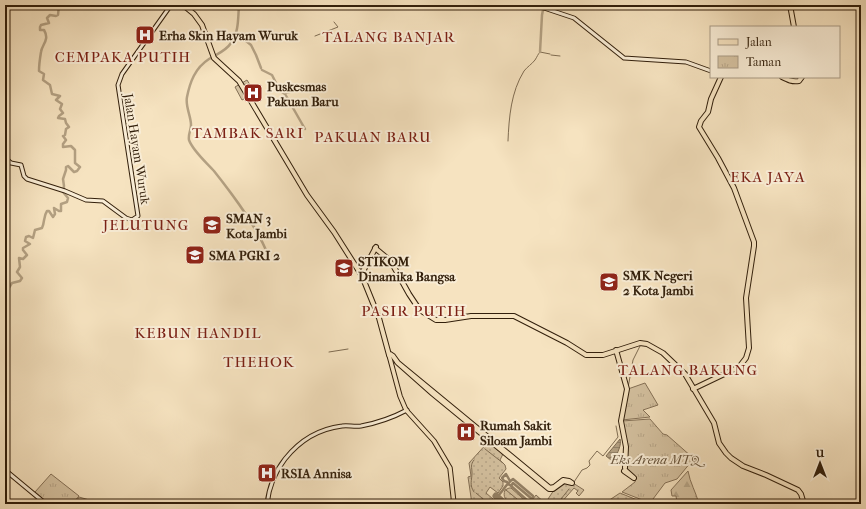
<svg xmlns="http://www.w3.org/2000/svg" width="866" height="509" viewBox="0 0 866 509" font-family="'IM FELL French Canon',serif">
	<style>
		.grass { fill: url(#grass-dots); stroke: #847056 }
		.forest { fill: url(#forest-firs); stroke: #847056 }
		.park { fill: url(#park-tufts); stroke: #847056 }
		.water { fill: url(#water-rules); stroke: #7f6c52 }
		.lines { fill: none; stroke-linecap: round; stroke-linejoin: round }
		.stream { stroke: #7f6c52; stroke-width: 1 }
		.river { stroke: #b3a082; stroke-width: 2.5 }
		.taxiway { stroke: #948166; stroke-width: 2.5 }
		.runway { stroke: #948166; stroke-width: 7 }
		.secondary-casing { stroke: #321f0b; stroke-width: 5 }
		.primary-casing { stroke: #321f0b; stroke-width: 5.5 }
		.trunk-casing { stroke: #321f0b; stroke-width: 6 }
		.secondary { stroke: #f9edd6; stroke-width: 3 }
		.primary { stroke: #f6e3c0; stroke-width: 3.5 }
		.trunk { stroke: #f6e3c0; stroke-width: 4 }
		.labels { text-anchor: middle; dominant-baseline: central; stroke-width: 4; stroke-linejoin: round; paint-order: stroke }
		.poi-label { font-size: 13px; font-weight: bold; fill: #321f0b; stroke: #f9edd6; text-anchor: start }
		.street-label { font-size: 13px; fill: #321f0b; stroke: #f9edd6 }
		.park-label { font-size: 13px; font-style: italic; fill: #635038; stroke: #f9edd6 }
		.quarter-label { font-size: 15px; letter-spacing: 1px; fill: #7a1f14; stroke: #f9edd6 }
	</style>
	<defs>
		<pattern id="grass-dots" width="8" height="8" patternUnits="userSpaceOnUse"><rect width="8" height="8" fill="#d5c2a1"/><path d="M2 2h.1M6 6h.1" fill="none" stroke="#b7a689" stroke-width="1.8" stroke-linecap="round"/></pattern>
		<pattern id="forest-firs" width="22" height="20" patternUnits="userSpaceOnUse"><rect width="22" height="20" fill="#d5c2a1"/><path d="M5 1l3.5 6h-7zM16 11l3.5 6h-7z" fill="#b7a689"/></pattern>
		<pattern id="park-tufts" width="24" height="20" patternUnits="userSpaceOnUse"><rect width="24" height="20" fill="#d5c2a1"/><path d="M3 7l-1-3M5 7V3M7 7l1-3M15 17l-1-3M17 17v-4M19 17l1-3" fill="none" stroke="#b7a689"/></pattern>
		<pattern id="water-rules" width="6" height="5" patternUnits="userSpaceOnUse"><rect width="6" height="5" fill="#b3a082"/><path d="M0 2.5h6" fill="none" stroke="#928269"/></pattern>
	</defs>
	<rect width="100%" height="100%" fill="#f6e3c0"/>
	<filter id="stains"><feTurbulence type="fractalNoise" baseFrequency=".005" numOctaves="4"/><feColorMatrix values="0 0 0 0 .2 0 0 0 0 .09 0 0 0 0 .02 0 0 0 .5 -.17"/></filter>
	<radialGradient id="worn" r=".72"><stop offset=".6" stop-color="#630" stop-opacity="0"/><stop offset="1" stop-color="#630" stop-opacity=".3"/></radialGradient>
	<path class="grass" d="M489,441L503,454L500,460L505,465L506,469L499,478L503,482V486L498,493L490,487L486,493L493,499L492,500L496,504H472L468,477L471,476L469,463Z
		M563,483H573L584,490L579,496L576,493L578,491L574,488L560,504H548L546,502L554,490Z
		M509,488H511L529,504L536,495L546,504C535,504 498,509 505,490Z
		M620,493L647,504H606L608,501Z"/>
	<path class="forest" d="M688,471C690,483 696,492 699,504L677,503L676,496H672L671,490Z"/>
	<path class="park" d="M247,80L255,93L242,100L235,87Z
		M645,383L658,405L643,410L650,417L622,420L628,389Z
		M650,419L663,434L667,435L692,457L691,462L677,479L665,483L650,503L622,492L635,482L636,479L627,469L622,421Z
		M51,474L79,496L72,504H49L35,492Z
		M79,497L103,504H74Z"/>
	<path class="water" d="M620,439C622,445 617,453 615,459L611,460L606,456Z"/>
	<g class="lines">
		<path class="stream" d="M315,36L338,27L334,22
			M551,55L560,56
			M508,141C509,117 511,92 524,71C527,67 532,64 535,60C537,57 538,54 540,52L550,54
			M329,352L348,349
			M628,388L633,360L640,346
			M483,447L484,448
			M485,449L503,463
			M474,460C470,465 472,467 472,473C472,480 469,485 474,492
			M574,482L582,470L587,468L590,465L589,461L597,451L603,456L618,437L616,426
			M506,490L523,504
			M476,493L489,504
			M557,504L569,489"/>
		<path class="river" d="M239,5C238,17 239,33 231,43C226,51 217,54 209,59C195,68 190,82 187,97C185,106 191,116 191,125C191,130 188,134 189,140C193,151 206,162 214,171C233,195 259,229 269,258
			M236,33L251,45L256,55L261,68
			M540,52L542,15L544,5
			M262,70L272,75L280,91L285,94L305,129
			M284,93L300,90
			M5,315L8,308L7,291L12,283L20,281L22,278L17,272L20,267L19,258L23,259L27,255L23,250V248L30,244L25,241L26,237L29,236L33,238L35,230L42,228C45,222 43,217 47,211H49L53,217L55,214L54,208L59,211H61V204L67,202L68,198L63,192L64,186L63,179L66,170V167L68,166L74,172L77,171L80,167L75,163V150L71,146L63,147V144L66,140L63,136L65,135L66,129L69,127L66,123L65,119L58,118L59,116L63,113L60,109L62,104L56,100L60,96L52,94L50,85L43,80L44,74L39,71C39,65 40,58 41,52C42,44 50,40 44,30H40V27L41,25L49,23L47,18L50,15L56,16L58,15L59,5"/>
		<path class="taxiway" d="M511,486L513,483L532,499
			M497,497C502,492 507,483 513,479L533,496V498L529,502L510,485L508,484L507,482L504,481L502,478L506,474L510,481
			M501,504L496,502L495,499L497,497L501,498L502,501L504,503
			M581,504L582,502"/>
		<path class="runway" d="M496,496L505,504"/>
		<defs>
			<path id="secondary" d="M535,5L574,18L624,58L686,62L711,71
				M5,158L11,163L21,165L24,176L27,179L65,191L86,200L103,201L126,218L132,220L138,216L118,85L122,74L171,5
				M5,470L46,504
				M267,504C269,487 274,473 285,459C300,440 318,429 342,426C348,425 354,427 361,426C377,423 392,418 407,410"/>
			<path id="primary" d="M389,355L400,396L406,410L434,441L450,468L454,504"/>
			<path id="trunk" d="M183,5L194,14L202,25L214,58L239,81L307,195L334,232L362,276L379,318L389,355L390,354
				M790,5L794,27
				M782,77C788,80 792,82 799,81L802,77
				M375,248L387,258L394,267L409,294L417,306L423,312L436,320H445L471,316H514L567,343L586,355H603L640,343L647,344L663,353L685,374L714,423L719,443L726,453L731,458L743,466L766,475L798,490L801,494L804,504
				M361,275L376,247
				M616,350L627,389L621,421L626,447L625,468
				M390,354L393,356L398,363L433,394L549,489H553L564,481L572,483L569,481L563,480L554,487L550,488L397,362
				M693,389L739,367L746,358L749,348L746,298L754,246V242L734,188L718,158L699,127L701,121L708,112L711,99L721,77
				M624,471L634,478L625,470"/>
		</defs>
		<use href="#secondary" class="secondary-casing"/>
		<use href="#primary" class="primary-casing"/>
		<use href="#trunk" class="trunk-casing"/>
		<use href="#secondary" class="secondary"/>
		<use href="#primary" class="primary"/>
		<use href="#trunk" class="trunk"/>
	</g>
	<defs>
		<symbol id="hospital-square" viewBox="-11 -11 22 22"><rect x="-9" y="-9" width="18" height="18" rx="4" fill="#8f2418" stroke="#f9edd6"/><path d="M-5-5h3v3.5h4V-5h3V5h-3V1.5h-4V5h-3Z" fill="#fff"/></symbol>
		<symbol id="school-square" viewBox="-11 -11 22 22"><rect x="-9" y="-9" width="18" height="18" rx="4" fill="#8f2418" stroke="#f9edd6"/><path d="M0-5L7-2L0 1L-7-2ZM-4 1L0 2.5L4 1V4Q0 6-4 4Z" fill="#fff"/></symbol>
		<symbol id="university-square" viewBox="-11 -11 22 22"><rect x="-9" y="-9" width="18" height="18" rx="4" fill="#8f2418" stroke="#f9edd6"/><path d="M0-5L7-2L0 1L-7-2ZM-4 1L0 2.5L4 1V4Q0 6-4 4Z" fill="#fff"/></symbol>
	</defs>
	<g fill-rule="evenodd">
		<use href="#hospital-square" x="134" y="24" width="22" height="22"/>
		<use href="#hospital-square" x="242" y="82" width="22" height="22"/>
		<use href="#school-square" x="201" y="214" width="22" height="22"/>
		<use href="#school-square" x="184" y="244" width="22" height="22"/>
		<use href="#university-square" x="333" y="257" width="22" height="22"/>
		<use href="#school-square" x="598" y="271" width="22" height="22"/>
		<use href="#hospital-square" x="455" y="421" width="22" height="22"/>
		<use href="#hospital-square" x="256" y="462" width="22" height="22"/>
	</g>
	<g class="labels">
		<g class="poi-label">
			<text x="159" y="35">Erha Skin Hayam Wuruk</text>
			<text x="267" y="86">Puskesmas<tspan x="267" dy="15">Pakuan Baru</tspan></text>
			<text x="226" y="218">SMAN 3<tspan x="226" dy="15">Kota Jambi</tspan></text>
			<text x="209" y="255">SMA PGRI 2</text>
			<text x="358" y="261">STIKOM<tspan x="358" dy="15">Dinamika Bangsa</tspan></text>
			<text x="623" y="275">SMK Negeri<tspan x="623" dy="15">2 Kota Jambi</tspan></text>
			<text x="480" y="425">Rumah Sakit<tspan x="480" dy="15">Siloam Jambi</tspan></text>
			<text x="281" y="473">RSIA Annisa</text>
		</g>
		<g class="street-label">
			<text transform="translate(137 149) rotate(81)">Jalan Hayam Wuruk</text>
		</g>
		<g class="park-label">
			<text x="655" y="459">Eks Arena MTQ</text>
		</g>
		<g class="quarter-label">
			<text x="389" y="37">TALANG BANJAR</text>
			<text x="123" y="57">CEMPAKA PUTIH</text>
			<text x="248" y="133">TAMBAK SARI</text>
			<text x="373" y="137">PAKUAN BARU</text>
			<text x="768" y="177">EKA JAYA</text>
			<text x="146" y="225">JELUTUNG</text>
			<text x="414" y="311">PASIR PUTIH</text>
			<text x="198" y="333">KEBUN HANDIL</text>
			<text x="259" y="362">THEHOK</text>
			<text x="688" y="370">TALANG BAKUNG</text>
		</g>
	</g>
	<rect width="866" height="509" fill="none" stroke="#f6e3c0" stroke-width="20"/>
	<rect x="6" y="6" width="854" height="497" fill="none" stroke="#321f0b" stroke-width="2"/>
	<rect x="10" y="10" width="846" height="489" fill="none" stroke="#321f0b"/>
	<rect x="710" y="26" width="130" height="52" fill="#f9edd6" stroke="#a99b85"/>
	<rect x="718" y="39" width="20" height="6" fill="#f6e3c0" stroke="#a99b85"/>
	<text x="746" y="46" font-size="12" fill="#321f0b">Jalan</text>
	<rect x="718" y="56" width="20" height="12" fill="url(#park-tufts)" stroke="#a99b85"/>
	<text x="746" y="66" font-size="12" fill="#321f0b">Taman</text>
	<g transform="translate(820 463)" stroke="#f9edd6" stroke-width="3" paint-order="stroke">
	<path d="M0-3L7 15L0 10L-7 15Z" fill="#321f0b"/>
	<text y="-6" font-size="11" font-weight="bold" text-anchor="middle" fill="#321f0b">U</text>
	</g>
	<rect width="100%" height="100%" filter="url(#stains)"/>
	<rect width="100%" height="100%" fill="url(#worn)"/>
</svg>
